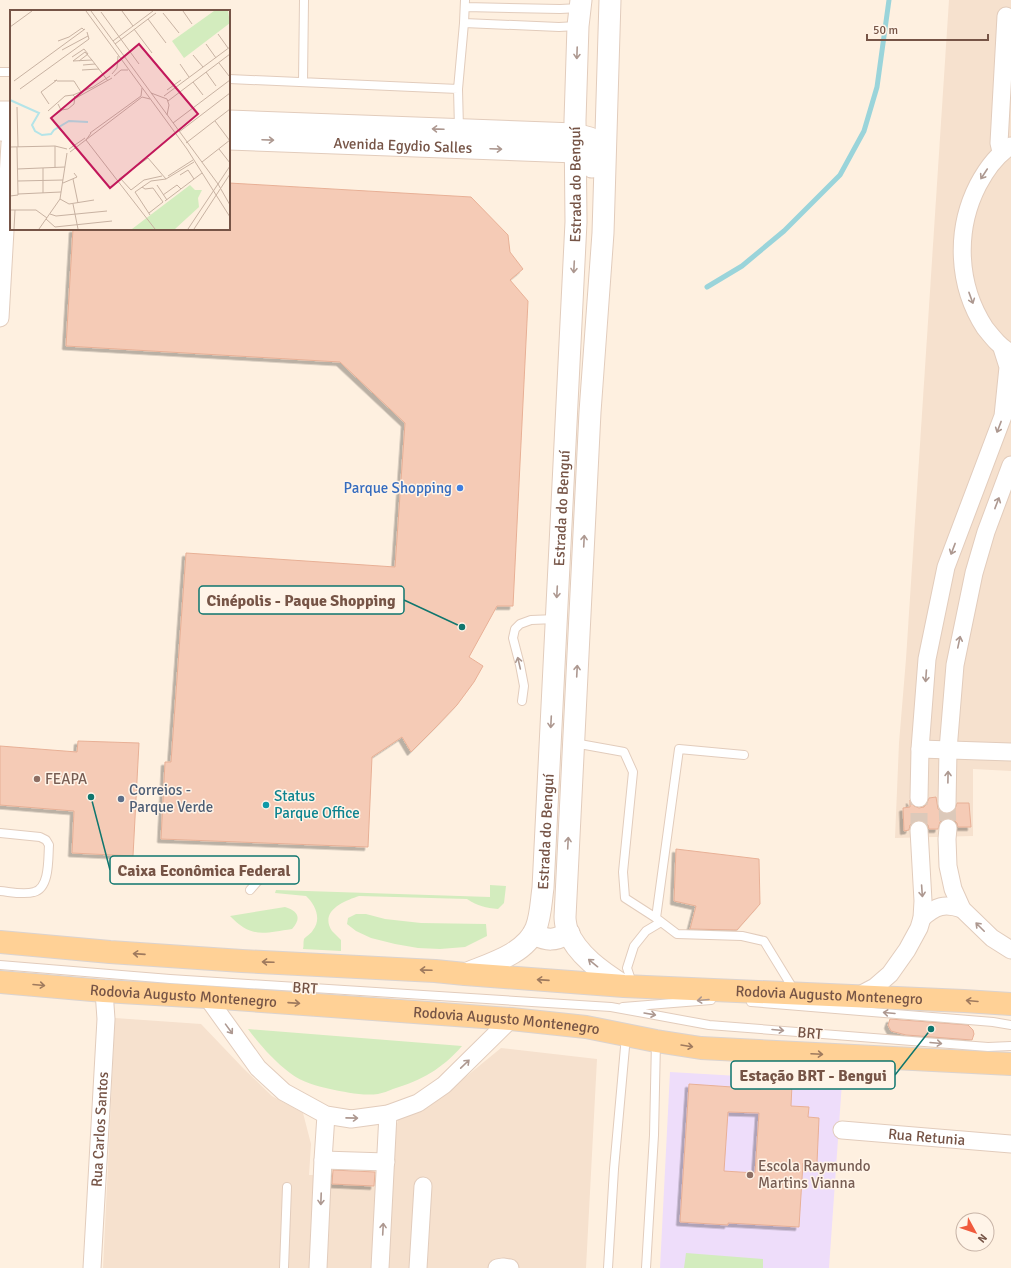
<svg xmlns="http://www.w3.org/2000/svg" width="1011" height="1268" viewBox="0 0 1011 1268" font-family="Signika,sans-serif">
	<style>
		.residential { fill: #f6e1ce }
		.education { fill: #eeddfa }
		.green { fill: #d3ecbe }
		.lines { fill: none; stroke-linecap: round; stroke-linejoin: round }
		.stream { stroke: #9ad4da; stroke-width: 5 }
		.building { fill: #f5cbb6; stroke: #e8b096; fill-rule: evenodd; filter: url(#shadow) }
		.minor-tunnel { stroke: #dcc9ba; stroke-width: 17; stroke-dasharray: 17 8; stroke-linecap: butt }
		.service-casing { stroke: #e2ccbc; stroke-width: 10 }
		.minor-casing { stroke: #e2ccbc; stroke-width: 19 }
		.tertiary-casing { stroke: #e2ccbc; stroke-width: 23 }
		.primary-casing { stroke: #dbd3cf; stroke-width: 24 }
		.service { stroke: #fff; stroke-width: 8 }
		.minor { stroke: #fff; stroke-width: 17 }
		.tertiary { stroke: #fff; stroke-width: 21 }
		.primary { stroke: #ffd196; stroke-width: 22 }
		.oneway { stroke: #ad9890 }
		.oneway2 { stroke: #9f7a5e }
		.shop-dot { fill: #3f7fe0; stroke: #fff4e8; stroke-width: 1.5 }
		.education-dot { fill: #8d6e63; stroke: #fff4e8; stroke-width: 1.5 }
		.service-dot { fill: #5c6f8a; stroke: #fff4e8; stroke-width: 1.5 }
		.culture-dot { fill: #0f9aa8; stroke: #fff4e8; stroke-width: 1.5 }
		.labels { text-anchor: middle; dominant-baseline: central; stroke-width: 3; stroke-linejoin: round; paint-order: stroke }
		.street-label { font-size: 15px; fill: #765446; stroke: #fff4e8 }
		.shop-label { font-size: 15px; fill: #366cbe; stroke: #fff4e8; text-anchor: end }
		.education-label { font-size: 15px; fill: #785e54; stroke: #fff4e8; text-anchor: start }
		.service-label { font-size: 15px; fill: #4e5e75; stroke: #fff4e8; text-anchor: start }
		.culture-label { font-size: 15px; fill: #0d838f; stroke: #fff4e8; text-anchor: start }
		.inset-river { fill: none; stroke: #b4e4e8; stroke-width: 2 }
		.inset-road { fill: none; stroke: #c8b2a2; stroke-width: 1 }
		.view { fill: #c2185b; fill-opacity: 0.15; stroke: #c2185b; stroke-width: 2 }
		.inset-edge { fill: none; stroke: #765446; stroke-width: 2 }
		.leader { fill: none; stroke: #0f766e; stroke-width: 1.5 }
		.callout-dot { fill: #0f766e; stroke: #fff4e8; stroke-width: 1.5 }
		.callout { fill: #fff4e8; stroke: #0f766e; stroke-width: 1.5 }
		.callout-label { font-size: 16px; text-anchor: middle; font-weight: bold; fill: #765446 }
	</style>
	<defs>
		<filter id="shadow"><feDropShadow dx="-3.5" dy="3.5" stdDeviation="0" flood-color="#0004"/></filter>
	</defs>
	<rect width="100%" height="100%" fill="#fef0e0"/>
	<path class="residential" d="M949,0H1011V771L973,769V836L895,838L899,743L906,659Z
		M115,1018L201,1024L243,1068L272,1096L303,1113L311,1144L309,1175H391L392,1144L398,1120L429,1104L468,1075L501,1048L597,1059L586,1268H103Z"/>
	<path class="education" d="M670,1072L842,1082L829,1268H660Z"/>
	<path class="green" d="M490,885L506,886L504,903L498,909C486,908 478,906 467,899L359,896C344,901 319,911 332,931C335,934 338,937 341,940V951L303,949C304,946 303,942 304,939C306,936 311,934 313,930C322,919 315,904 306,896L275,893L276,890L490,897Z
		M285,907C298,911 302,918 292,929C264,933 252,939 230,916Z
		M356,914H366L385,919L421,923L486,924L487,936L465,947L440,949L418,948L395,944L371,938L356,931L347,924L348,918Z
		M248,1029L462,1046C442,1069 422,1080 393,1089C388,1091 383,1093 378,1094C362,1096 345,1092 330,1089C316,1086 302,1082 290,1073C274,1061 260,1045 248,1029Z
		M686,1253L763,1259V1268H684Z"/>
	<g class="lines">
		<path class="stream" d="M707,287L742,266L784,231L840,175L864,131L877,87L889,0"/>
	</g>
	<path class="building" d="M229,183L471,197L508,235L510,252L523,269L510,280L528,301L513,606H497L469,657L483,666L474,682L457,705L435,728L411,752L402,737L372,757L368,847L161,839L165,762H171L186,553L395,567L405,423L340,362L66,346L73,229H229Z
		M78,741L139,743L133,856L72,853L74,811L0,805V746L77,752Z
		M936,797L938,809L942,812L946,814L951,813L955,809L957,803H969L971,827H958L957,823L954,820L949,818L943,819L940,822L938,829H929L928,825L924,821L918,820L914,821L910,825L909,830L904,831L903,808L910,807V800L914,806L919,808L924,807L927,803L929,798Z
		M676,849L759,859L760,904L737,930L690,929L696,906L674,901Z
		M890,1019L968,1025L973,1030L974,1034L972,1040L906,1035L891,1031L888,1025Z
		M761,1083L792,1085L791,1106L809,1107L808,1117L819,1118L817,1163H803L799,1227L728,1223V1225L680,1222L689,1084L761,1089ZM728,1112L759,1113L755,1173L724,1171Z
		M333,1170L375,1172L374,1186L332,1184Z"/>
	<g class="lines">
		<path class="minor-tunnel" d="M947,804L948,828
			M919,830V798"/>
		<defs>
			<path id="service" d="M465,7L560,9L580,8
				M464,23L559,27L577,26
				M0,72H11
				M229,79L458,89L464,23L465,0
				M303,82L304,0
				M458,89L459,129
				M522,701L524,686L520,665L513,638L515,629L520,624L531,620L556,619
				M574,743L624,752L633,772L623,872L625,898L656,918L677,934L742,936L764,941L794,990
				M0,833L40,837L46,840L49,845C48,858 50,888 34,892C24,895 11,892 0,891
				M250,890L272,865
				M656,918L679,749L744,755
				M0,965L170,979L611,1007L709,1025L988,1047L1011,1046
				M633,986L627,968L634,946L646,931L661,922
				M751,1002L993,1022L1011,1025
				M623,1007L711,1000
				M284,1268L287,1187
				M608,1268L614,1169L626,1036
				M646,1268L654,1135L656,1041"/>
			<g id="minor">
				<path d="M1011,146C996,155 986,170 978,185C955,230 957,285 985,328C993,338 1000,347 1011,353"/>
				<path d="M1001,152L999,143L1006,16"/>
				<path d="M0,318L10,143"/>
				<path d="M920,749L1011,752"/>
				<path d="M919,798L920,749L927,659L946,567L1003,416L1008,367L1002,348"/>
				<path d="M947,804L948,750L955,665L974,573L986,532L1011,465"/>
				<path d="M948,828L947,839L948,866L953,889L962,909L992,938L1011,950"/>
				<path d="M922,918C936,906 944,903 962,909"/>
				<path d="M858,996L875,987L890,974L907,950L919,928L922,918L923,901L919,830"/>
				<path d="M207,997L258,1068L284,1092L326,1115L351,1119L388,1114L418,1103L444,1085L511,1019"/>
				<path id="s1" d="M842,1130L1011,1144"/>
				<path d="M323,1160L386,1162"/>
				<path id="s2" d="M92,1268L106,1019L104,991"/>
				<path d="M318,1268L323,1160L326,1115"/>
				<path d="M380,1268L388,1114"/>
				<path d="M418,1268L423,1186"/>
				<path d="M497,1268L503,1267L510,1268"/>
			</g>
			<g id="tertiary">
				<path d="M610,0L603,233L590,412L565,917C565,921 566,926 567,930C577,955 602,972 624,986"/>
				<path d="M0,112H11"/>
				<path d="M229,121L575,134L590,138L592,140V167"/>
				<path d="M0,130L11,131"/>
				<path id="s3" d="M229,139L576,152"/>
				<path d="M533,934C548,941 554,941 569,933"/>
				<path id="s4" d="M465,974C489,964 526,954 536,928C541,915 541,901 543,888L576,222L575,120L578,26L581,0"/>
			</g>
			<g id="primary">
				<path id="s5" d="M0,942L110,952L242,961L435,971L465,974L624,986L964,1001L1011,1004"/>
				<path id="s6" d="M0,982L104,991L207,997L511,1019L586,1027L656,1041L701,1048L1011,1064"/>
			</g>
		</defs>
		<use href="#service" class="service-casing"/>
		<use href="#minor" class="minor-casing"/>
		<use href="#tertiary" class="tertiary-casing"/>
		<use href="#primary" class="primary-casing"/>
		<use href="#service" class="service"/>
		<use href="#minor" class="minor"/>
		<use href="#tertiary" class="tertiary"/>
		<use href="#primary" class="primary"/>
	</g>
	<defs><path id="oneway-shaft" d="M-6 0H5M1.5-3L5.5 0L1.5 3" fill="none" stroke-width="1.6" stroke-linecap="round" stroke-linejoin="round"/></defs>
	<g class="oneway">
		<use href="#oneway-shaft" transform="translate(577 53) rotate(92)"/>
		<use href="#oneway-shaft" transform="translate(438 129) rotate(-178)"/>
		<use href="#oneway-shaft" transform="translate(268 140) rotate(2)"/>
		<use href="#oneway-shaft" transform="translate(496 149) rotate(2)"/>
		<use href="#oneway-shaft" transform="translate(984 174) rotate(123)"/>
		<use href="#oneway-shaft" transform="translate(574 267) rotate(93)"/>
		<use href="#oneway-shaft" transform="translate(971 298) rotate(70)"/>
		<use href="#oneway-shaft" transform="translate(999 427) rotate(111)"/>
		<use href="#oneway-shaft" transform="translate(997 503) rotate(-69)"/>
		<use href="#oneway-shaft" transform="translate(584 541) rotate(-87)"/>
		<use href="#oneway-shaft" transform="translate(953 549) rotate(111)"/>
		<use href="#oneway-shaft" transform="translate(557 592) rotate(93)"/>
		<use href="#oneway-shaft" transform="translate(959 642) rotate(-78)"/>
		<use href="#oneway-shaft" transform="translate(519 663) rotate(-103)"/>
		<use href="#oneway-shaft" transform="translate(577 671) rotate(-87)"/>
		<use href="#oneway-shaft" transform="translate(926 676) rotate(94)"/>
		<use href="#oneway-shaft" transform="translate(551 722) rotate(93)"/>
		<use href="#oneway-shaft" transform="translate(948 777) rotate(-89)"/>
		<use href="#oneway-shaft" transform="translate(568 843) rotate(-87)"/>
		<use href="#oneway-shaft" transform="translate(922 891) rotate(86)"/>
		<use href="#oneway-shaft" transform="translate(980 927) rotate(-135)"/>
		<use href="#oneway-shaft" transform="translate(593 963) rotate(-141)"/>
		<use href="#oneway-shaft" transform="translate(703 1000) rotate(175)"/>
		<use href="#oneway-shaft" transform="translate(889 1013) rotate(-175)"/>
		<use href="#oneway-shaft" transform="translate(650 1014) rotate(10)"/>
		<use href="#oneway-shaft" transform="translate(229 1029) rotate(54)"/>
		<use href="#oneway-shaft" transform="translate(778 1030) rotate(5)"/>
		<use href="#oneway-shaft" transform="translate(936 1043) rotate(5)"/>
		<use href="#oneway-shaft" transform="translate(465 1064) rotate(-44)"/>
		<use href="#oneway-shaft" transform="translate(352 1118) rotate(1)"/>
		<use href="#oneway-shaft" transform="translate(321 1199) rotate(92)"/>
		<use href="#oneway-shaft" transform="translate(383 1229) rotate(-87)"/>
	</g>
	<g class="oneway2">
		<use href="#oneway-shaft" transform="translate(139 954) rotate(-176)"/>
		<use href="#oneway-shaft" transform="translate(268 962) rotate(-178)"/>
		<use href="#oneway-shaft" transform="translate(426 970) rotate(-178)"/>
		<use href="#oneway-shaft" transform="translate(543 980) rotate(-176)"/>
		<use href="#oneway-shaft" transform="translate(39 985) rotate(5)"/>
		<use href="#oneway-shaft" transform="translate(972 1001) rotate(-175)"/>
		<use href="#oneway-shaft" transform="translate(294 1003) rotate(4)"/>
		<use href="#oneway-shaft" transform="translate(687 1046) rotate(9)"/>
		<use href="#oneway-shaft" transform="translate(817 1054) rotate(3)"/>
	</g>
	<circle class="shop-dot" cx="460" cy="488" r="4"/>
	<g class="education-dot">
		<circle cx="37" cy="779" r="4"/>
		<circle cx="750" cy="1175" r="4"/>
	</g>
	<circle class="service-dot" cx="121" cy="799" r="4"/>
	<circle class="culture-dot" cx="266" cy="805" r="4"/>
	<g class="labels">
		<g class="street-label">
			<text stroke="none"><textPath href="#s3" startOffset="174">Avenida Egydio Salles</textPath></text>
			<text stroke="none"><textPath href="#s4" startOffset="832">Estrada do Benguí</textPath></text>
			<text stroke="none"><textPath href="#s4" startOffset="508">Estrada do Benguí</textPath></text>
			<text stroke="none"><textPath href="#s4" startOffset="184">Estrada do Benguí</textPath></text>
			<text transform="translate(305 988) rotate(4)">BRT</text>
			<text stroke="none"><textPath href="#s5" startOffset="831">Rodovia Augusto Montenegro</textPath></text>
			<text stroke="none"><textPath href="#s6" startOffset="184">Rodovia Augusto Montenegro</textPath></text>
			<text stroke="none"><textPath href="#s6" startOffset="508">Rodovia Augusto Montenegro</textPath></text>
			<text transform="translate(810 1033) rotate(5)">BRT</text>
			<text stroke="none"><textPath href="#s2" startOffset="139">Rua Carlos Santos</textPath></text>
			<text stroke="none"><textPath href="#s1" startOffset="85">Rua Retunia</textPath></text>
		</g>
		<g class="shop-label">
			<text x="452" y="488">Parque Shopping</text>
		</g>
		<g class="education-label">
			<text x="45" y="779">FEAPA</text>
			<text x="758" y="1166">Escola Raymundo<tspan x="758" dy="17">Martins Vianna</tspan></text>
		</g>
		<g class="service-label">
			<text x="129" y="790">Correios -<tspan x="129" dy="17">Parque Verde</tspan></text>
		</g>
		<g class="culture-label">
			<text x="274" y="796">Status<tspan x="274" dy="17">Parque Office</tspan></text>
		</g>
	</g>
	<g transform="translate(10 10)">
		<rect width="220" height="220" fill="#fef0e0"/>
		<path d="M204,1H218L220,13L174,48L162,31ZM180,175L185,180H192L188,188L189,197L165,219H122Z" fill="#d3ecbe"/>
		<path class="inset-river" d="M0,90L29,103L22,115L25,121L32,125L41,124L44,120L59,111L78,112"/>
		<path class="inset-road" d="M76,1L177,139L220,207M81,1L208,174L220,195M112,1L123,16M173,1L182,14M91,2L129,54M153,3L169,23M138,9L156,33M0,17L22,1M124,19L142,43M208,24L218,38M48,31L59,27L72,18L74,20M103,31L143,1M105,34L146,3M196,34L206,48M52,40L78,26M183,45L193,57M62,47L74,39L78,44L69,51M63,51L82,50L98,71M63,51L75,42L82,50M209,53L219,66M170,54L179,67M73,55L85,54M72,60L89,59M196,62L206,76M102,64L107,58L108,46M104,66L111,60H118M160,70L158,68L169,82M4,71L75,19M47,71H64L71,82M183,72L193,85M10,79L79,29L77,22M157,80L171,70M141,83L157,89L159,95L157,105M63,85L83,77L100,66M154,86L220,37M66,88L102,68M158,91L220,44M39,94L31,82L47,70L44,71M7,97L8,137M38,101L55,86L63,85L65,87L64,94L58,99L51,100L48,94M42,107L52,100M205,111L220,131M163,113L220,70M169,122L220,83M80,123L131,86L132,78M81,123L76,130L145,219M176,133L220,99M45,136V158M0,137L45,136L57,139M59,139L75,128M209,139L220,153M60,142L132,87L140,89M192,152L220,130M33,158V183M7,159L55,157M170,165L178,160L184,169M158,166L183,150M110,168L121,180L134,170L152,166M63,169L68,193M109,169L138,148L156,169M8,171L53,170M53,173L67,167L64,163M147,175L157,190M132,177L135,179L143,178L153,192L139,203M8,184L51,182M153,185L167,175L171,179M0,186L8,185L7,137M50,189L59,194L84,190M155,191L192,163M63,194L68,219M0,200H26L37,208M40,204L46,206L97,201M140,205L125,182L141,171L156,169L184,152M36,209L45,217L102,211M4,219L5,200M29,219L50,189L57,143M178,219L220,156M184,219L220,164"/>
		<path class="view" d="M129,34L188,104L100,178L41,108Z"/>
		<rect width="220" height="220" class="inset-edge"/>
	</g>
	<path class="leader" d="M462 627L404 600M91 797L110 870M931 1029L895 1075"/>
	<g class="callout-dot">
		<circle cx="462" cy="627" r="4"/>
		<circle cx="91" cy="797" r="4"/>
		<circle cx="931" cy="1029" r="4"/>
	</g>
	<g class="callout">
		<rect x="199" y="586" width="205" height="28" rx="4"/>
		<rect x="110" y="856" width="189" height="28" rx="4"/>
		<rect x="731" y="1061" width="164" height="28" rx="4"/>
	</g>
	<g class="callout-label">
		<text x="301" y="606">Cinépolis - Paque Shopping</text>
		<text x="204" y="876">Caixa Econômica Federal</text>
		<text x="813" y="1081">Estação BRT - Bengui</text>
	</g>
	<g transform="translate(975 1232) rotate(130)"><circle r="19" fill="#fff4e8" stroke="#c8b4a7"/>
	<path d="M0-3L7 15L0 10L-7 15Z" fill="#f05a3d"/>
	<text y="-6" font-size="11" font-weight="bold" text-anchor="middle" fill="#765446">N</text>
	</g>
	<path d="M867 34v6h121v-6" fill="none" stroke="#765446" stroke-width="2"/>
	<text x="873" y="34" font-size="12" fill="#765446" stroke="#fff4e8" stroke-width="3" paint-order="stroke">50 m</text>
</svg>
